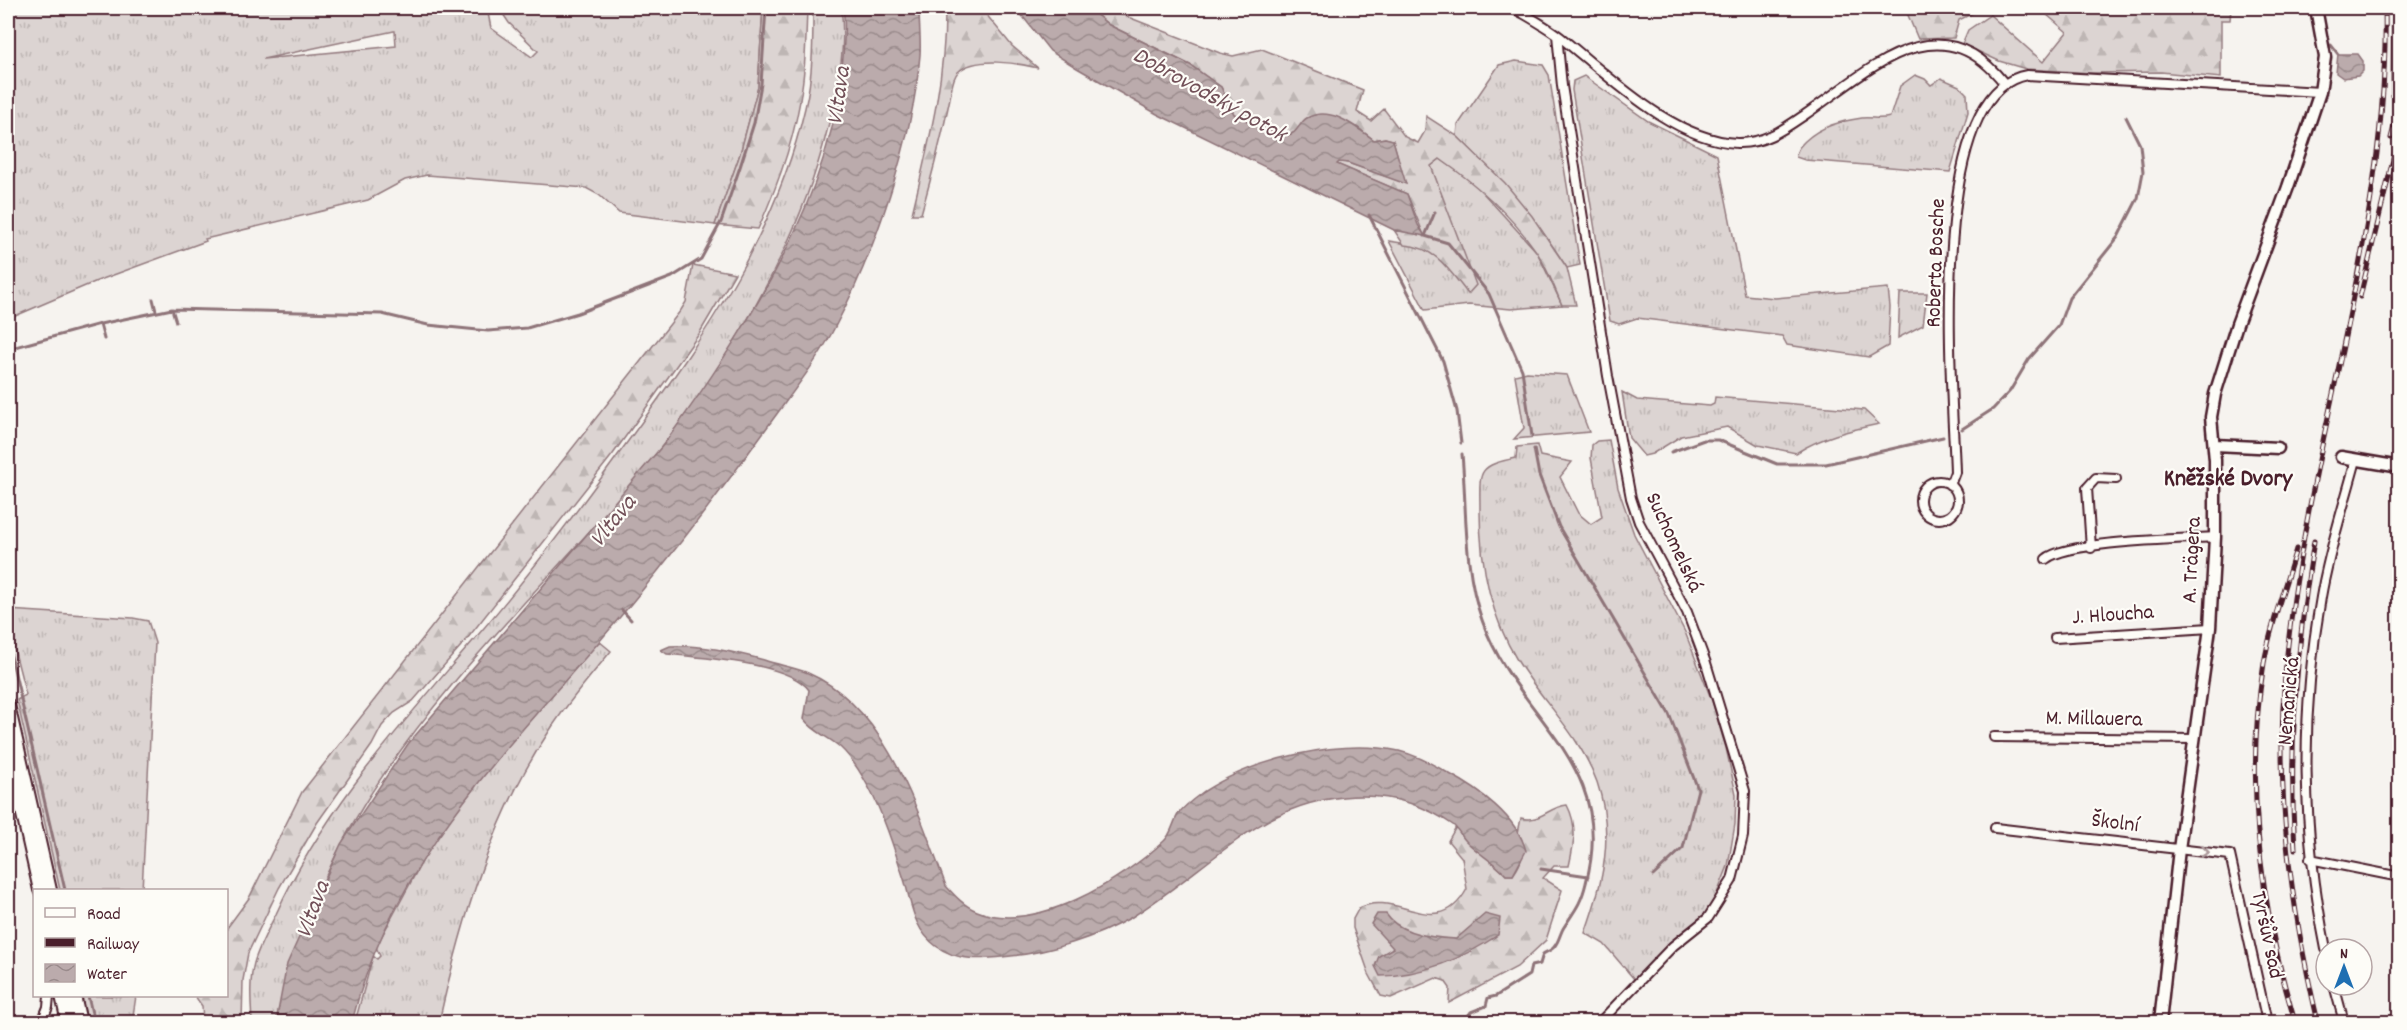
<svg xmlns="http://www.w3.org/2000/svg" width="2407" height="1030" viewBox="0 0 2407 1030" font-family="Dekko,sans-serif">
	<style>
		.grass { fill: url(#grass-tufts); stroke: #937a7e; stroke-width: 1.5; fill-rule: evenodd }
		.forest { fill: url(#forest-firs); stroke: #937a7e; stroke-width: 1.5 }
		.water { fill: url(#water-waves); stroke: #8e7378; stroke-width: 1.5 }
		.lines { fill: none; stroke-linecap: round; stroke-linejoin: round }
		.stream { stroke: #8e7378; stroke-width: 3 }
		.street-casing { stroke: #4a1f2b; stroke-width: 12 }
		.secondary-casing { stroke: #4a1f2b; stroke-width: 15 }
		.primary-casing { stroke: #4a1f2b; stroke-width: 16 }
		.street { stroke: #fdfcf7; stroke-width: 8 }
		.secondary { stroke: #fdfcf7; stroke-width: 10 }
		.primary { stroke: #fdfcf7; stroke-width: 12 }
		.rail-casing { stroke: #4a1f2b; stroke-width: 5 }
		.rail { stroke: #fdfcf7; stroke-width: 3; stroke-dasharray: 9; stroke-linecap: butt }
		.oneway { stroke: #ac999b }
		.labels { text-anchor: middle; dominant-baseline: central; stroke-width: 4.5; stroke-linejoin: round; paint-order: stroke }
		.street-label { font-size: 22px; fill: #4a1f2b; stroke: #fdfcf7 }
		.water-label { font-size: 24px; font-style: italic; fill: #725058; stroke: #fdfcf7 }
		.neighbourhood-label { font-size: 24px; font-weight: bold; fill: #4a1f2b; stroke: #fdfcf7 }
	</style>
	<defs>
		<pattern id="grass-tufts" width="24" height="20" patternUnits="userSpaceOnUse" patternTransform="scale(1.5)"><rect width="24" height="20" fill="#dcd4d2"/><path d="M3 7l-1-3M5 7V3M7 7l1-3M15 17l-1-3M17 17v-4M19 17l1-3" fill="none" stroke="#beb6b4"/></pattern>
		<pattern id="forest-firs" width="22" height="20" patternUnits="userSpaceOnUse" patternTransform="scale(1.5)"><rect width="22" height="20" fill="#dcd4d2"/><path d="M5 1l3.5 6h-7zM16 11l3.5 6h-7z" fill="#beb6b4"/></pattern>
		<pattern id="water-waves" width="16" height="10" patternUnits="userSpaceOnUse" patternTransform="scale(1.5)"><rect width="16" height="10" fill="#bbabac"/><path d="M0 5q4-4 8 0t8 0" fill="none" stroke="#9a8b8c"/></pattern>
	</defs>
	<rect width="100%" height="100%" fill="#f6f3ef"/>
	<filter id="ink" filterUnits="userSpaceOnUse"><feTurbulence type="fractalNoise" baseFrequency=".0167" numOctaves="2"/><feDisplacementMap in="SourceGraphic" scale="12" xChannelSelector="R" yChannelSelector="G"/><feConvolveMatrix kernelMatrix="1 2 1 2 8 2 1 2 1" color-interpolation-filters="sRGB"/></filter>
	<g filter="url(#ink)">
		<path class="grass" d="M8,8H487L491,28L532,57L538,51L509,23L499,8H763L758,87L740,154L715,225L619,213L599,195L586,188L427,175L405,180L368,200L205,239L206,241L97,281L8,319ZM395,31L396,46L263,59L394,31Z
			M813,8H841C847,49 837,91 827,131C793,268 699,410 605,514C522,607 431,697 365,803C322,872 295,943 276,1022H252C251,1003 249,982 254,963C259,946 268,930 276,914C324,808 403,723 478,635C532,572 582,505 631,437C705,335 776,234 805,108C813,76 813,41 813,8Z
			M2392,8H2399L2400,77L2395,96H2391Z
			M1516,61L1543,65L1549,75L1580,265L1567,268C1536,218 1499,177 1457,136L1458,125L1499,65Z
			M1915,75L1925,79L1931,85L1941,78L1959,86L1967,94L1968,112L1950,172L1805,160L1796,157C1796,150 1800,146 1805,141C1821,126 1841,121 1862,118C1872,117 1880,120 1890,117L1900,86Z
			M1584,76L1648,121L1717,155L1745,295L1775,298L1888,288L1890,307L1888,346L1869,357L1787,345L1782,336L1637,318L1619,324L1610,321L1572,90L1573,81Z
			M1440,159L1473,182L1537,252L1562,305L1511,309L1469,305L1425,310L1389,241L1420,246L1437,255L1446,266L1461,251L1431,166Z
			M1900,293H1927L1923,325L1898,338Z
			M1527,372L1567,375L1589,432L1514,439L1524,428L1515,375Z
			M1622,392L1637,400L1710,406L1714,404L1715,397L1864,410L1879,424C1850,430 1821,437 1796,453L1758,445L1727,427L1681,436L1652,454L1644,456L1629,438Z
			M1609,440L1618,488L1634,534L1685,632L1712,701L1726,748L1736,794L1735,824L1728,866L1711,909L1670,942L1635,980L1604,944L1585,933C1603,883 1615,835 1597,782C1580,735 1542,701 1517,660C1490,615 1480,563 1480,511C1480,472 1475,466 1516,458L1517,447L1537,445L1540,456L1572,462L1560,477L1578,513L1591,524L1602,517L1591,458L1592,445L1597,441Z
			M8,610L133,618L148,621L155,643L142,890H60L17,700L26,695L8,625Z
			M599,641L611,651C590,677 568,702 550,730C492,816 461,923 439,1022H355L373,956L377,959L380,956L376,947L432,843L496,759Z
			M82,996H136L132,1022H87Z"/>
		<path class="forest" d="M763,8H807C806,34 806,61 802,87C796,135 778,185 758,229L715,225L740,154L758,87Z
			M945,8H981L1012,46L1038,68C1018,63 975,56 958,72C952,78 952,89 950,98C942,137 932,175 921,214H912C928,146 946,78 945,8Z
			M1088,8H1105L1220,53L1233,56L1262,49L1363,90L1357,112L1371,121L1384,109L1405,137L1418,143L1425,131L1426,116L1457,136L1505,183L1532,216L1567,268L1576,305H1562C1554,287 1547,267 1536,251C1510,214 1476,184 1440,159L1431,166L1476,285L1468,294C1449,270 1436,247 1404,245L1394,230L1424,235L1407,194L1336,164L1339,161L1348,163L1405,183L1393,140L1385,138L1374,140L1357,127L1307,118L1294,133L1285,135L1250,122L1234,114L1221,87L1190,65L1109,25Z
			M1905,8H1983L1959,20L1954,38L1918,39Z
			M2039,8H2254L2231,9L2230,20H2221V78L2161,72L2093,73L2026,69L1999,61L1962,44L1968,30L1990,15L2043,62L2067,32Z
			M693,265L735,273L699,334L613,454L467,639L413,701L394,713L382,726L372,745L317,823L279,888L248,953L243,980L242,1022H203L202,1006L195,996H226L227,928L249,898L302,792L681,310L686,302Z
			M1567,805C1578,826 1574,844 1569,866H1554L1543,878L1562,890L1546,940L1517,967L1449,1003L1450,988L1445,981L1436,978L1391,998L1381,996L1369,974L1353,928V919L1359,908C1396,888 1438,943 1467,889L1462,858L1448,841L1456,827C1470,847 1490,858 1506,875H1513C1522,863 1528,846 1518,833L1521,818C1540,823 1548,807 1567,805Z"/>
		<path class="water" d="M843,8H919C919,23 921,40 920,55C913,140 875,252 835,327C817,362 791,394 768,426C715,500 658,573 599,642C499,757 389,869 352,1022H276L287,964L341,844L408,744L664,444C744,334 834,197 843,57C844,40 846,24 843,8Z
			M1016,8H1088L1109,25L1190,65L1221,87L1234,114C1248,121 1270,135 1286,135C1298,135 1299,122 1307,118C1331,105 1356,127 1374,140L1385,138L1393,140L1406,184L1348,163L1339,162L1337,164L1407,194L1418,225L1425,236L1394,230L1157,114L1077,68L1050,51Z
			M2338,54H2358L2363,61V71L2358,76L2343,78L2336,73Z
			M670,646C701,644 735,652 764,660C778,665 794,667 808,673C887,707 918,812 946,886C955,896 964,906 977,911C1035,935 1123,879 1164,841C1172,834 1173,821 1179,813C1185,805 1195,798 1203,792C1253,759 1339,738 1399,751C1416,755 1433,764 1448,773C1478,789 1517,816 1526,851L1513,875H1506C1493,861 1480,855 1468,843C1462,838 1459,830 1453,825C1385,777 1300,793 1236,841C1201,866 1169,894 1132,917C1097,937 1051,952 1011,956C984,959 959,963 936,946C911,927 912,901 902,873C893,845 883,814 869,788C861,773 852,758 840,747C829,737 812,731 804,719L809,690C788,662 701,658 667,654L661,650Z
			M1377,914H1386C1399,934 1434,938 1456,939L1485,914L1500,918L1498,935C1464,958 1421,976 1380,976L1375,966L1379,956L1393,948L1371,924Z"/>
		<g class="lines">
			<path class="stream" d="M2331,45L2338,54
				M1435,212L1425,236L1448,243L1489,294L1522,370L1532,436
				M1369,215L1443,361L1457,411L1461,443
				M153,299L156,311
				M172,309L176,322
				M100,324L104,339
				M8,349L100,324L172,309L382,314L428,325L488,331L527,328L578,313L672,277L701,259L721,222L740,167L754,123L761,84L766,8
				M1962,429L1993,409L2010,391L2029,359L2059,325L2069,298L2118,237L2138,198L2143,172L2140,145L2126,117
				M1534,449L1539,475L1559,527L1669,714L1698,789L1683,848L1653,876
				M1671,452L1704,440H1718L1777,464H1826L1943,437
				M622,610L631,620
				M8,643L65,890
				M1541,869L1588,876
				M88,996L94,1022
				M1456,1022L1465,1020L1471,1012L1486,1006L1488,998L1496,996L1529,975L1531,966L1540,964L1543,954C1546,952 1552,950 1554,947C1559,942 1560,933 1564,927C1575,910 1581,904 1586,883C1619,761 1516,719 1482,620C1463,567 1467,509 1462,454"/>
			<defs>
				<path id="street" d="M1514,8C1529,17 1546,26 1560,37C1608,75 1672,140 1737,143C1764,144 1784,129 1806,114C1870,70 1939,0 2004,83
					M1557,35L1562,86L1608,376L1631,498L1639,522L1687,612L1706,663L1745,791L1743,836L1732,880L1708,918L1673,946L1600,1022
					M1920 500a19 19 0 1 1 38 0a19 19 0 1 1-38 0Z
					M1950,485L1955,472C1953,395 1924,92 2027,75L2320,92
					M2091,548L2087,488L2096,478L2116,479
					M2046,559C2067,541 2183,539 2215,537
					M2055,638L2210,628
					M1994,737L2195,739
					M1995,828L2230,855L2267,1022
					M2310,859L2400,877
					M2326,949C2302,830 2300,717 2321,597C2329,550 2344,505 2356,460
					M2334,985L2344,1022
					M42,1022L48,1007L49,996"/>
				<path id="secondary" d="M2215,445L2278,448
					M2341,457L2400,467
					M2160,1022L2179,849L2210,628L2215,537V460L2211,417L2215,394L2237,324L2288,187L2320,92L2325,57L2316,8"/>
				<path id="primary" d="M8,705L50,890
					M8,748L40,890
					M62,996L68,1022
					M74,996L80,1022"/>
			</defs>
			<use href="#street" class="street-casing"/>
			<use href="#secondary" class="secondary-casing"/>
			<use href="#primary" class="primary-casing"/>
			<use href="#street" class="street"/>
			<use href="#secondary" class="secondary"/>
			<use href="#primary" class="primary"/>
			<defs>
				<path id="rail" d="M2391,138L2400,103
					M2360,297L2400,130
					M2295,849C2288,746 2297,643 2314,541
					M2295,1022C2260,905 2244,784 2264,663C2271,624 2285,586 2296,549
					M2318,1022C2291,907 2275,794 2285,675C2304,452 2390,232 2385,8"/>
			</defs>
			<use href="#rail" class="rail-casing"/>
			<use href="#rail" class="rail"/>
		</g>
		<defs><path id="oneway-chevron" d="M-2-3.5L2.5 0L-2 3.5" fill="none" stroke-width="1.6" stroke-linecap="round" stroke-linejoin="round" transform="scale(1.5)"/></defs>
		<use class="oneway" href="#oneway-chevron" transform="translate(2205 852) rotate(7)"/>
	</g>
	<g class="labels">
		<g class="street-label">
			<text transform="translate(1937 263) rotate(-88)">Roberta Bosche</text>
			<text transform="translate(1673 543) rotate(65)">Suchomelská</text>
			<text transform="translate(2193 560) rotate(-87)">A. Trägera</text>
			<text transform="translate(2113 616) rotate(-4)">J. Hloucha</text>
			<text transform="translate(2290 701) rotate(-85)">Nemanická</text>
			<text transform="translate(2094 720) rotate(1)">M. Millauera</text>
			<text transform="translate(2115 824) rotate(7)">Školní</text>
			<text transform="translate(2266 935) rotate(78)">Tyršův sad</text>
		</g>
		<g class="water-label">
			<text transform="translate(840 96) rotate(-82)">Vltava</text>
			<text transform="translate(1209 96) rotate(29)">Dobrovodský potok</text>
			<text transform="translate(614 522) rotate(-51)">Vltava</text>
			<text transform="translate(314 910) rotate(-70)">Vltava</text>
		</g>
		<g class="neighbourhood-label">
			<text x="2228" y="480">Kněžské Dvory</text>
		</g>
	</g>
	<rect width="2407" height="1030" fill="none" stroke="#fdfcf7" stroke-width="30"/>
	<rect x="15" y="15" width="2377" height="1000" fill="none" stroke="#4a1f2b" stroke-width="2" filter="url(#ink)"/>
	<rect x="33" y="889" width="195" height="108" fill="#fdfcf7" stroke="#b5a4a5" stroke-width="1.5"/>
	<rect x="45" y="908" width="30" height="9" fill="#fdfcf7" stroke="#b5a4a5" stroke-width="1.5"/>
	<text x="87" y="919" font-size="18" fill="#4a1f2b">Road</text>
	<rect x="45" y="938" width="30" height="9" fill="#4a1f2b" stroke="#b5a4a5" stroke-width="1.5"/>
	<text x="87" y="949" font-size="18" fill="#4a1f2b">Railway</text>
	<rect x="45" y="964" width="30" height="18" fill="url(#water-waves)" stroke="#b5a4a5" stroke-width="1.5"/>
	<text x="87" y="979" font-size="18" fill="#4a1f2b">Water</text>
	<g transform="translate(2344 967)"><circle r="28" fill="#fdfcf7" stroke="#b5a4a5" stroke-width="1.5"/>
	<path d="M0-4.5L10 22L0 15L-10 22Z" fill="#1f6fb2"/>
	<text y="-9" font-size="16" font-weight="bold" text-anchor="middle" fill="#4a1f2b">N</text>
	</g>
</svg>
